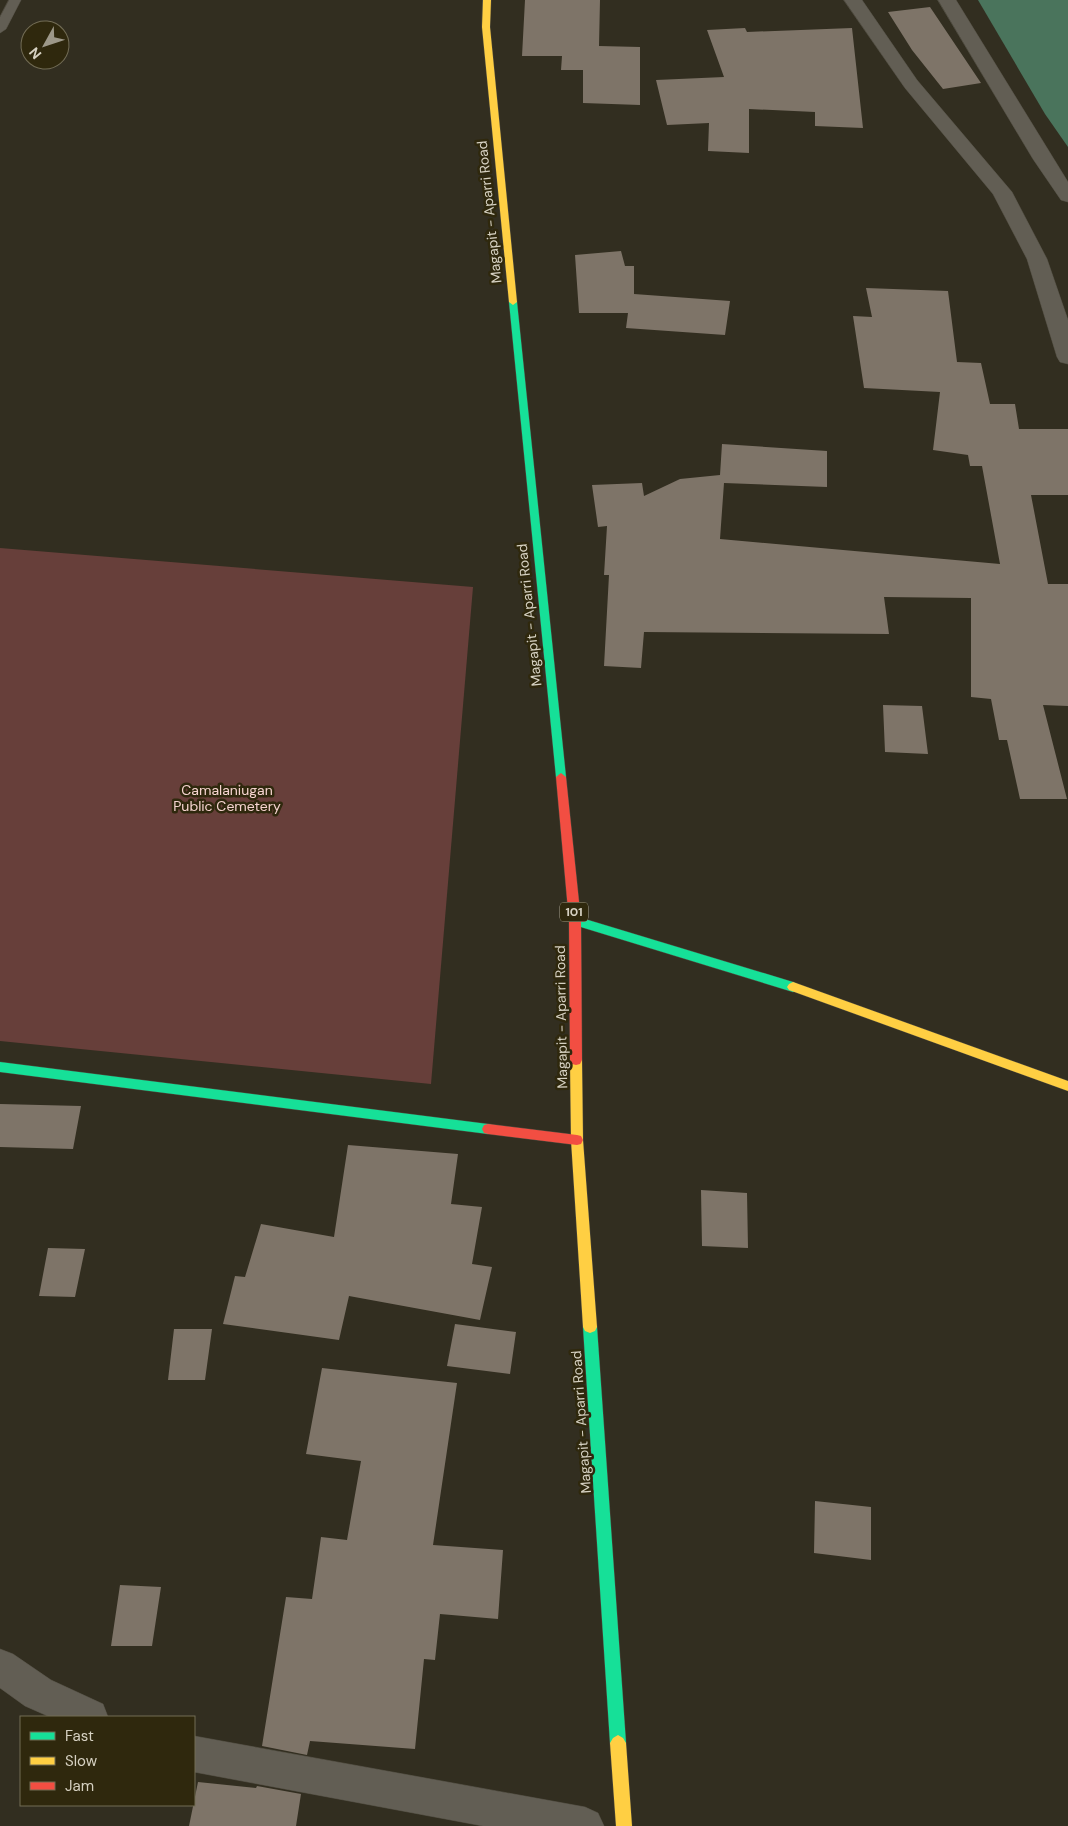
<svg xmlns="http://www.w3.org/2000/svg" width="1068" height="1826" viewBox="0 0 1068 1826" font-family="'DM Sans',sans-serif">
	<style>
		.green { fill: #673f3a }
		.water { fill: #4a745c }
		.building { fill: #7e7468 }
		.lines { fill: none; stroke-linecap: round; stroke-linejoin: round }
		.lane-casing { stroke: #4e4a3e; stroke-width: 1 }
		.street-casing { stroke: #4e4a3e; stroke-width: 1 }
		.fast-casing { stroke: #4e4a3e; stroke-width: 1 }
		.slow-casing { stroke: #4e4a3e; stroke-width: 1 }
		.jam-casing { stroke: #4e4a3e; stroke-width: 1 }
		.lane { fill: #625e54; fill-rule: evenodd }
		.street { fill: #625e54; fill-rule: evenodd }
		.fast { fill: #16e098; fill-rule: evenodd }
		.slow { fill: #ffcf43; fill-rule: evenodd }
		.jam { fill: #f24e42; fill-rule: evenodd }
		.labels { text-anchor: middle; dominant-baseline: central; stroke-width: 5; stroke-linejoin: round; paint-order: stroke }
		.shield { fill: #2f280d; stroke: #a49e8c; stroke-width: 1 }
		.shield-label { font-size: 12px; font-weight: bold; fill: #d6d1c2 }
		.street-label { font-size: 14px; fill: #d6d1c2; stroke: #2f280d }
		.park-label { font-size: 14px; fill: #f6d4d0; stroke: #2f280d }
	</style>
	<rect width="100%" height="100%" fill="#322e20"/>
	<path class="green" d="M0,548L473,587L431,1084L0,1041Z"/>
	<path class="water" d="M978,0H1068V147L1045,114Z"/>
	<path class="building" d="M525,0H600L599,46L640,47V105L583,103V70H561L562,56H522Z
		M930,7L981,83L943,89L912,50L888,12Z
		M745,28L747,32L852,28L863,128L815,126V112L749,109V153L708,151L709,123L667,125L656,80L724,77L707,30Z
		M621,251L625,266H634V294L730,301L725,335L626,328L628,313H579L575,255Z
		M866,288L948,291L957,362L981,363L990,404H1015L1019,429H1068V495H1031L1048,584H1068V706L1043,705L1067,799H1020L1007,740H999L991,699L971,697V598L884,597L889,634L644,632L641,668L604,666L609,575H604L607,526L598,527L592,485L642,483L644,496L680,479L720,475L722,444L827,451V487L724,483L720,539L1000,564L982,466H970L968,455L933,450L940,392L864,388L853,316L872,317Z
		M883,705L922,706L928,754L885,752Z
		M0,1104L81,1106L73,1149L0,1147Z
		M348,1145L458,1154L451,1204L482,1207L472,1264L492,1267L480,1320L349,1296L339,1340L223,1324L235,1276L245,1277L261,1224L334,1237Z
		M701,1190L747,1193L748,1248L702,1246Z
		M48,1248L85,1249L75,1297L39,1296Z
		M455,1324L516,1332L510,1374L447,1366Z
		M174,1329H212L205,1380H168Z
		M322,1368L457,1383L433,1545L503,1550L498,1619L440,1614L435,1660L424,1659L415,1749L310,1741L307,1755L262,1746L286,1597L312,1599L321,1537L347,1540L361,1461L306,1454Z
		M815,1501L871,1507V1560L814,1553Z
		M120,1585L161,1587L152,1646H111Z
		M198,1782L256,1788L257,1786L301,1794L296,1826H189Z"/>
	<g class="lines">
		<defs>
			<path id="lane" d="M9,0H21L6,29L0,33V17Z"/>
			<path id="street" d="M844,0H862L917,80L1012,192L1047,259L1068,320V364L1060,362L1057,357L1027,259L993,194L905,88Z
				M938,0H956L1068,182V202L1061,200L1033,159Z
				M0,1649L13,1654L51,1680L103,1704L108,1717H50L25,1706L0,1688Z
				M194,1736L585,1807L598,1813L604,1826H483L194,1772Z"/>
			<path id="fast" d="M513,299L517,302L566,777L561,781L556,777L509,302Z
				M575,916L793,982L797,984L799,987L797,990L793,992L571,924L569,921L571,918Z
				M0,1062L488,1124L492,1125L494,1129L492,1133L488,1134L0,1072Z
				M590,1321L595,1323L597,1327L626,1743L623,1748L618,1751L613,1748L610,1743L583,1327L585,1323Z"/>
			<path id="slow" d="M483,0H491L490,27L517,302L513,305L509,302L482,27Z
				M793,982L1068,1081V1091L789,990L787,987L789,984Z
				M576,1055L580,1056L582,1060L583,1140L597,1327L595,1331L590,1333L585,1331L583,1327L571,1140L570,1060L572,1056Z
				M618,1735L623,1738L626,1743L632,1826H616L610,1743L613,1738Z"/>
			<path id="jam" d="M561,773L566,777L581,921L582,1060L580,1064L576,1065L572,1064L570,1060L569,921L556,777Z
				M488,1124L577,1135L581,1136L583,1140L581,1144L577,1145L488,1134L484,1133L482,1129L484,1125Z"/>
		</defs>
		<use href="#lane" class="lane-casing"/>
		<use href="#street" class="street-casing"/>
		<use href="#fast" class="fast-casing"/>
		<use href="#slow" class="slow-casing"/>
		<use href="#jam" class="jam-casing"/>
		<use href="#lane" class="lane"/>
		<use href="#street" class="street"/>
		<use href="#fast" class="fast"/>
		<use href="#slow" class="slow"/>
		<use href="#jam" class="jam"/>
	</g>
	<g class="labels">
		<rect class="shield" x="560" y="902.5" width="28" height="19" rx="4"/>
		<g class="shield-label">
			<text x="574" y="912">101</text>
		</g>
		<g class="street-label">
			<text transform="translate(489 212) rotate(-96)">Magapit - Aparri Road</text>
			<text transform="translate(529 615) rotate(-96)">Magapit - Aparri Road</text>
			<text transform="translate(561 1017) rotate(-91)">Magapit - Aparri Road</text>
			<text transform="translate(581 1422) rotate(-94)">Magapit - Aparri Road</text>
		</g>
		<g class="park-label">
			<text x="227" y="790">Camalaniugan<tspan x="227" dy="16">Public Cemetery</tspan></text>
		</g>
	</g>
	<rect x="20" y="1716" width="175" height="90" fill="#2f280d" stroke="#726c55"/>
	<rect x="30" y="1732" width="25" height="8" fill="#16e098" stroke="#726c55"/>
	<text x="65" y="1741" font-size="15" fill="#d6d1c2">Fast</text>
	<rect x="30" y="1757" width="25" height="8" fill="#ffcf43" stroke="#726c55"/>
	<text x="65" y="1766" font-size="15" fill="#d6d1c2">Slow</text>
	<rect x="30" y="1782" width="25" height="8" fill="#f24e42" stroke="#726c55"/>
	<text x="65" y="1791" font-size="15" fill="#d6d1c2">Jam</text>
	<g transform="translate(45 45) rotate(230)"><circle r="24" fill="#2f280d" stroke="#726c55"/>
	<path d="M0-4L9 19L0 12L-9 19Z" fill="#9d9889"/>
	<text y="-8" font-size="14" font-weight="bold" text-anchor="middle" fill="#d6d1c2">N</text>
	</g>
</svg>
